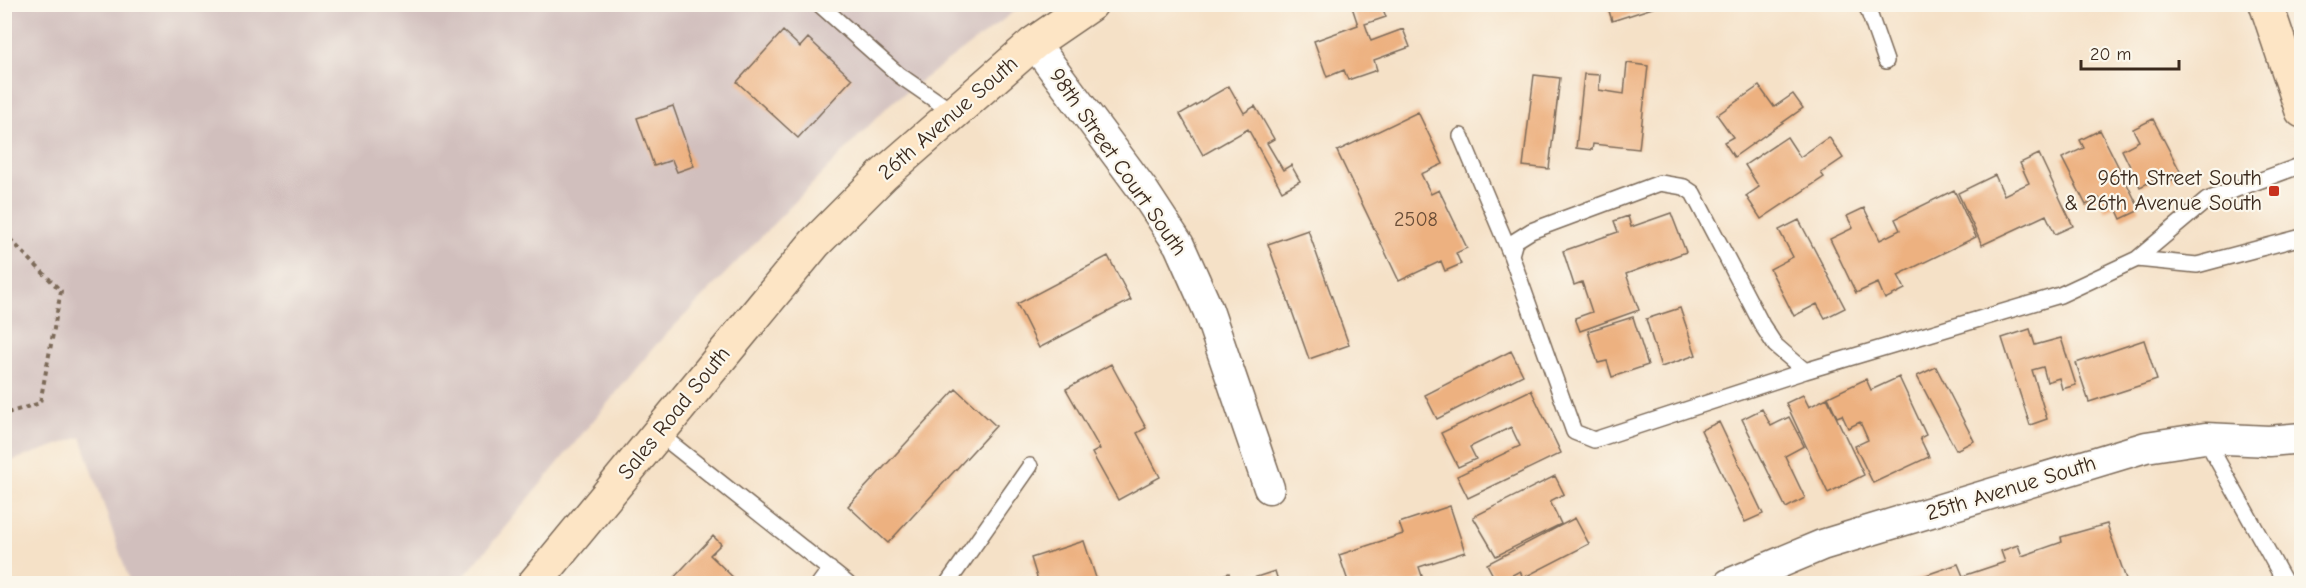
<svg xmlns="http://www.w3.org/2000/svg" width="2306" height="588" viewBox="0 0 2306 588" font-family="'Comic Neue',sans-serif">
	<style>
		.industrial { fill: #d1bfbd }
		.building { fill: #edb180 }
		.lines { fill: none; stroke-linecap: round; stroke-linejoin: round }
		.lane-casing { stroke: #7c6a59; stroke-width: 18 }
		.street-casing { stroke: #7c6a59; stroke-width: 33 }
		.secondary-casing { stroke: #7c6a59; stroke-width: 36 }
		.path { stroke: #7c6a59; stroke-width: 4; stroke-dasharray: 4.5 4.5; stroke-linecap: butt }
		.lane { stroke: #fff; stroke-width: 15 }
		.street { stroke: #fff; stroke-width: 30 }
		.secondary { stroke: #fde5c5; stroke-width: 33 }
		.poi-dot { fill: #c8321e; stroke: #fbf7ec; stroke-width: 2 }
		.labels { text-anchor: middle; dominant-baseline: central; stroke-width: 4.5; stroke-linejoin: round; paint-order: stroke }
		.number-label { font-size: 20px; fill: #684c36 }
		.street-label { font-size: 22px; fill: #3b2a1e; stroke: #fbf7ec }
		.poi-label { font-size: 22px; fill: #3b2a1e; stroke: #fbf7ec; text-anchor: end }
	</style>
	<rect width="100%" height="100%" fill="#fbf7ec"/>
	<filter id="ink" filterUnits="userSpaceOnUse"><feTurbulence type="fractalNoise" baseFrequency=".0167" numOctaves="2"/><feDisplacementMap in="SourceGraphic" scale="12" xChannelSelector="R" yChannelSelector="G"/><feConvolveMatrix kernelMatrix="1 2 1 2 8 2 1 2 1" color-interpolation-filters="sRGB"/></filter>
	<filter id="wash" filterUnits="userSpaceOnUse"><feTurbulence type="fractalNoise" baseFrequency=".008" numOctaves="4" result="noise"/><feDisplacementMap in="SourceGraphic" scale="24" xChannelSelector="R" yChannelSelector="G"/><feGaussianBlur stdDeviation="1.35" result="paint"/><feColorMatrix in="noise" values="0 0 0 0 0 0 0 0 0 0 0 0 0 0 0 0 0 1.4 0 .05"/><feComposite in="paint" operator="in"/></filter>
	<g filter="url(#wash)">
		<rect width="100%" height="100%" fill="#f5e1c7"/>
		<path class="industrial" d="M4,5H1023L890,104L655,346L458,584L130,583L81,437L5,463Z"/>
		<g id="blocks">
			<path class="building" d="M1351,4H1381L1386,17L1365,24L1371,41L1403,29L1410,47L1374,60L1377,70L1348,80L1344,70L1327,77L1314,41L1358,25Z
				M1607,4H1662V5L1612,21Z
				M783,31L800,47L808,38L852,79L798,138L737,82Z
				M1627,63L1648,66L1639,149L1593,144L1592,150L1576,148L1584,74L1600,75L1599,90L1624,94Z
				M1534,75L1560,78L1549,169L1523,166Z
				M1229,86L1244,113L1255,106L1274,139L1267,143L1283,170L1291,165L1300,181L1282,191L1248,129L1203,155L1180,114Z
				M1759,86L1774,107L1793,94L1803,108L1734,157L1724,142L1733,137L1717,115Z
				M673,106L694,166L677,172L672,160L654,166L637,118Z
				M1418,112L1443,164L1421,174L1431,194L1439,190L1467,248L1456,253L1461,264L1445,271L1441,261L1399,281L1337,151Z
				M2153,119L2182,175L2168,182L2164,175L2140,187L2122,150L2139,141L2133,129Z
				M2100,130L2140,210L2121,219L2115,206L2105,211L2099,198L2086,205L2062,158L2084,148L2080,140Z
				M1787,137L1800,157L1829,137L1843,158L1821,173L1824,177L1761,219L1746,196L1759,187L1745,165Z
				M2039,154L2073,226L2055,234L2046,215L1982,245L1958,193L1995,175L2004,195L2029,183L2020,163Z
				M1954,190L1976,237L1898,275L1905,289L1885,299L1878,283L1856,293L1830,239L1853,228L1847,216L1864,208L1880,240L1900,230L1895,219Z
				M1671,213L1686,252L1626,274L1639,310L1580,331L1575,318L1592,312L1582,282L1574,285L1563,251L1618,232L1614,221L1628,216L1631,227Z
				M1799,220L1845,308L1825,318L1817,304L1794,316L1770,269L1793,257L1779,230Z
				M1308,230L1349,345L1309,359L1268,244Z
				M1108,256L1131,300L1039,348L1017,304Z
				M1680,308L1696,355L1661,367L1646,319Z
				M1633,317L1648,365L1612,377L1607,361L1598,363L1588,331Z
				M2030,329L2035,345L2061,338L2076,385L2062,389L2059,378L2047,382L2043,367L2032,370L2047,419L2030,425L2002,338Z
				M2144,340L2157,380L2089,402L2076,363Z
				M1511,351L1523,375L1437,419L1425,395Z
				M1111,364L1146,428L1137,433L1160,477L1118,500L1092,453L1100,449L1066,389Z
				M1936,367L1974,441L1956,450L1917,376Z
				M1899,377L1926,435L1920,438L1929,457L1873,483L1855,446L1868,440L1860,422L1848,428L1842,415L1837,417L1828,397L1866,379L1871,390Z
				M956,389L996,426L888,543L848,506Z
				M1531,390L1561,453L1468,498L1457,476L1520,446L1511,427L1470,447L1476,459L1458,467L1441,433Z
				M1803,395L1809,407L1827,398L1864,475L1828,493L1786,403Z
				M1762,409L1771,426L1789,417L1804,446L1785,456L1805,498L1786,508L1742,419Z
				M1719,422L1763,514L1745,522L1701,430Z
				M1555,476L1564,494L1550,501L1561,524L1496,556L1473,517Z
				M1450,506L1465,552L1419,567L1423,579L1408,584H1349L1339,555L1403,534L1399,523Z
				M1575,518L1589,544L1523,578L1520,571L1497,583L1487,564Z
				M2107,524L2127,582L2122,584H1900L1958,564L1963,576L2005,562L2001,551L2018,545L2022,556L2062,542L2061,537Z
				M713,536L721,544L710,555L740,584H668Z
				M1084,541L1098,584H1039L1031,558Z
				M1275,571L1279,584H1238V583Z
				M1229,573L1232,584H1198V583Z"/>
		</g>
	</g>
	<g filter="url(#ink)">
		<use href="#blocks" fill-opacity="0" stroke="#7c6a59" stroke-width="1.5"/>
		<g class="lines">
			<defs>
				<path id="lane" d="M819,4L899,75L954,113
					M1866,4L1886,61
					M1461,136L1511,255
					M2137,259L2197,265L2302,237
					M1805,371L1775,345L1762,325L1693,193L1684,187L1660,183L1531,231L1515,241L1511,255L1574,432L1594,440L1805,371L2060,295L2137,259L2207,200L2302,165
					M658,433L848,584
					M2205,438L2286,584
					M819,584L830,569
					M947,584L1030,466"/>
				<path id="street" d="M1034,43L1143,190L1179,245L1208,310L1269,488
					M1729,584L1822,545L2146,447L2205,438L2269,441L2302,438"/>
				<path id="secondary" d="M2266,4L2302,111
					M534,584L815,243L883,175L1034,43L1091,4"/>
			</defs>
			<use href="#lane" class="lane-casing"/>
			<use href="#street" class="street-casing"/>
			<use href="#secondary" class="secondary-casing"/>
			<path class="path" d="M4,233L61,291L40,403L4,414"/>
			<use href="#lane" class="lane"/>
			<use href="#street" class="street"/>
			<use href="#secondary" class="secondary"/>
		</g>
	</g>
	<rect class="poi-dot" x="2268" y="185" width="12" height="12" rx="3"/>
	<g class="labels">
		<g class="number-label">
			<text x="1416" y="219">2508</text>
		</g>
		<g class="street-label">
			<text transform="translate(948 118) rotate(-41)">26th Avenue South</text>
			<text transform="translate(1118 162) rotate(55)">98th Street Court South</text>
			<text transform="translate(674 413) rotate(-51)">Sales Road South</text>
			<text transform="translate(2011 488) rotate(-17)">25th Avenue South</text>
		</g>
		<g class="poi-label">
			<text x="2262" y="178">96th Street South<tspan x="2262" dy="25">&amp; 26th Avenue South</tspan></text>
		</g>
	</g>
	<rect width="2306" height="588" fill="none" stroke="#fbf7ec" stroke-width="24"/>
	<path d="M2081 60v9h98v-9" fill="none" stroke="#3b2a1e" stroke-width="3"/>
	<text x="2090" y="60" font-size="18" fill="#3b2a1e" stroke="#fbf7ec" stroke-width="4.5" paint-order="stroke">20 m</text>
</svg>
